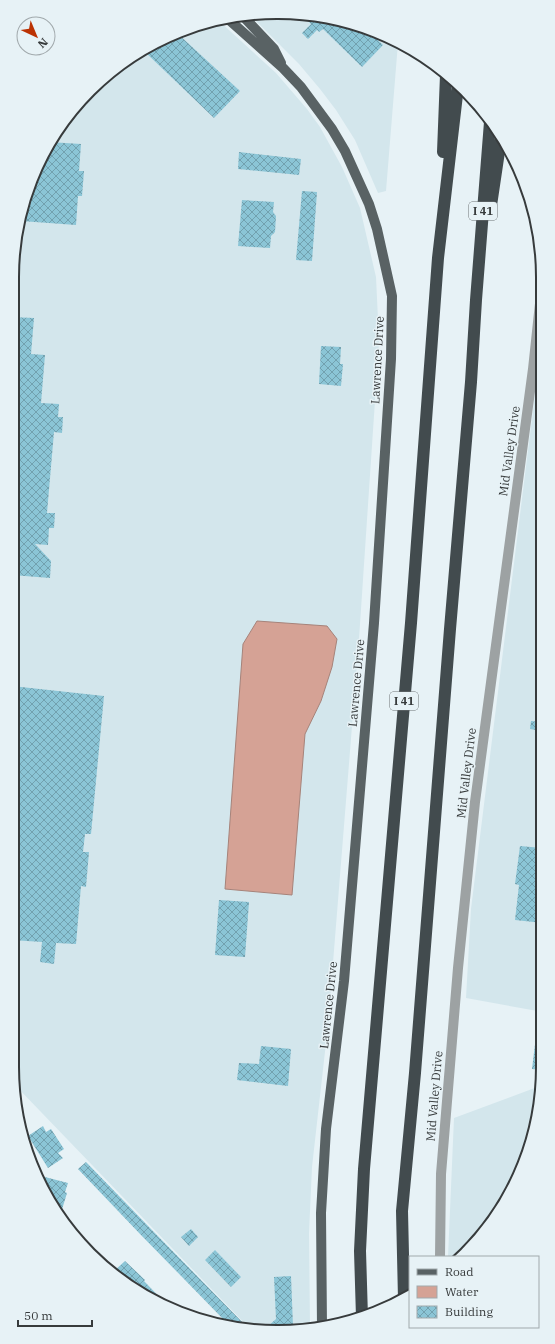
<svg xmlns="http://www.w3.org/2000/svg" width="555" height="1344" viewBox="0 0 555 1344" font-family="'IBM Plex Serif',serif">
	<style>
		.built { fill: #d3e6ec }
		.water { fill: #d5a295; stroke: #a6837a }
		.building { fill: url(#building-cross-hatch) }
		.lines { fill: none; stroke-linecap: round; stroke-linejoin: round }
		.minor { stroke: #9da2a3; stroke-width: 10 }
		.major { stroke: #596264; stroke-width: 10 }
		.highway { stroke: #424b4e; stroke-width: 12 }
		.labels { text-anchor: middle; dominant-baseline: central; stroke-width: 3; stroke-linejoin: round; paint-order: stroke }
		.shield { fill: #e7f2f6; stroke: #6c7274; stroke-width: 1 }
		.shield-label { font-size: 11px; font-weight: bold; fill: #373b3c }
		.street-label { font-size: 12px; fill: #373b3c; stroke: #e7f2f6 }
		.rim { fill: none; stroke: #373b3c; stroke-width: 2 }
	</style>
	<defs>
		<pattern id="building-cross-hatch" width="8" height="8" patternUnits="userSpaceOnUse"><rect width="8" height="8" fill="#8bc5d6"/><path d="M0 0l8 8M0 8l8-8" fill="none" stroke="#72a1af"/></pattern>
	</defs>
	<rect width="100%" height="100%" fill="#e7f2f6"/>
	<path class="built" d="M260,13L312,14L363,26L398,43L386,191L378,193L355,140L336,110L320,89L299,64L249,14Z
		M218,20L276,73L307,109L320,127L342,167L360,208L376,277L379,341L359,639L328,1025L312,1167L309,1233L310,1327L250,1329L15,1085L12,1066V278L26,192L47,145L78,103L116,67L160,39L209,21Z
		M541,346L543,1012L466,998L471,909Z
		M540,1086L529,1152L488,1228L457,1257H448L454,1118Z"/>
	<path class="water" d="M257,621L327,626L337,639L332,667L321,701L305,734L292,895L225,889L243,644Z"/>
	<path class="building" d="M301,14H312L363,26L383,45L362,67L323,29L319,32L317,30L308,39L302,33L311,24Z
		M177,33L240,91L214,118L143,50L160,39Z
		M49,142L81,144L79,171H84L82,196H78L76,225L21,221L26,192Z
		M239,152L301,159L299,175L238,169Z
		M302,191L317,192L312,261L296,260Z
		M242,200L274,202L273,212L276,216L275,232L271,236L270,248L238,246Z
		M12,317L34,318L31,354L45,355L41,403L59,404L58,417H63L62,433L54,432L47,513H55L54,528H49L48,545L35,544L51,561L50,578L12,575Z
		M321,346L341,347L340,364H343L341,386L319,384Z
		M12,686L104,696L91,834H85L83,852H89L86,887L81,886L76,944L56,943L54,964L40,962L42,942L12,940Z
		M531,721L542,722L541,731L530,729Z
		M520,846L542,848L538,896H543V923L515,920L519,885L515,884Z
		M219,900L249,902L245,957L215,955Z
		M536,1036H543L542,1070L532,1069Z
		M261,1046L291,1049L288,1086L237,1080L239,1063L259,1064Z
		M43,1126L46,1132L51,1129L64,1149L58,1153L63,1158L48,1168L28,1136Z
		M86,1162L150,1228L249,1329L231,1327L140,1234L78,1169Z
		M45,1177L68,1183L65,1192L67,1193L60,1216L47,1199L42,1187Z
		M191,1229L198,1237L189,1246L181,1237Z
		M215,1250L241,1277L231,1287L205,1260Z
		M125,1261L145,1280L144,1281L169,1307L145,1297L114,1271Z
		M291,1276L293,1326L290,1328L265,1329L276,1319L274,1277Z"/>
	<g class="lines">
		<path class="minor" d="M440,1257L441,1174L458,968L475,802L533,369L541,294"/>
		<path class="major" d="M242,15L274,49L281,63
			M227,18L283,68L301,87L332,129L345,151L369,204L377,229L392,296L391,359L374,623L344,981L326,1129L321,1213L322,1327"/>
		<path class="highway" d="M443,152L446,75
			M490,212L501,138
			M404,1299L402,1211L415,1073L450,629L471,382L476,300L490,122
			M362,1317L360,1251L364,1169L411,623L438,258L458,86"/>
	</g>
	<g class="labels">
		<g class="shield">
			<rect x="469" y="202" width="28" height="18" rx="3"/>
			<rect x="390" y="692" width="28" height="18" rx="3"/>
		</g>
		<g class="shield-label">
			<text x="483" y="211">I 41</text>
			<text x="404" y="701">I 41</text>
		</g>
		<g class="street-label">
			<text transform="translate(377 360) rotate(-87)">Lawrence Drive</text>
			<text transform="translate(509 451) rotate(-82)">Mid Valley Drive</text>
			<text transform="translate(356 683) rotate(-85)">Lawrence Drive</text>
			<text transform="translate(466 773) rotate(-83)">Mid Valley Drive</text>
			<text transform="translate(328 1005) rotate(-84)">Lawrence Drive</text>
			<text transform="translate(434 1096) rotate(-85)">Mid Valley Drive</text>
		</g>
	</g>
	<path d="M0 0H555V1344H0ZM277 19H278A258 258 0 0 1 536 277V1067A258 258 0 0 1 278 1325H277A258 258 0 0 1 19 1067V277A258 258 0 0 1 277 19Z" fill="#e7f2f6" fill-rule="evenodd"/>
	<path class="rim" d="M277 19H278A258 258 0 0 1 536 277V1067A258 258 0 0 1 278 1325H277A258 258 0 0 1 19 1067V277A258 258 0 0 1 277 19Z"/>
	<rect x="409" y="1256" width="130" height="72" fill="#e7f2f6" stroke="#a1a9ac"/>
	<rect x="417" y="1269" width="20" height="6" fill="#596264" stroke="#a1a9ac"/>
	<text x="445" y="1276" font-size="12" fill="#373b3c">Road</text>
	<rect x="417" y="1286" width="20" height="12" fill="#d5a295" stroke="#a1a9ac"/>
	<text x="445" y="1296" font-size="12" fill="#373b3c">Water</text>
	<rect x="417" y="1306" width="20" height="12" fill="url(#building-cross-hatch)" stroke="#a1a9ac"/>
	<text x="445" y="1316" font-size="12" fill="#373b3c">Building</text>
	<g transform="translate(36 36) rotate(136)"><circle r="19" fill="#e7f2f6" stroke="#a1a9ac"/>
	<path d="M0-3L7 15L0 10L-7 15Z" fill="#bb3203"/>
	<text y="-6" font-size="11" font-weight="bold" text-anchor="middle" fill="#373b3c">N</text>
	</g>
	<path d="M18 1320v6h74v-6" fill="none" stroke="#373b3c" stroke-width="2"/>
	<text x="24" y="1320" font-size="12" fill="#373b3c" stroke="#e7f2f6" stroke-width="3" paint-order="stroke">50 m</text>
</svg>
